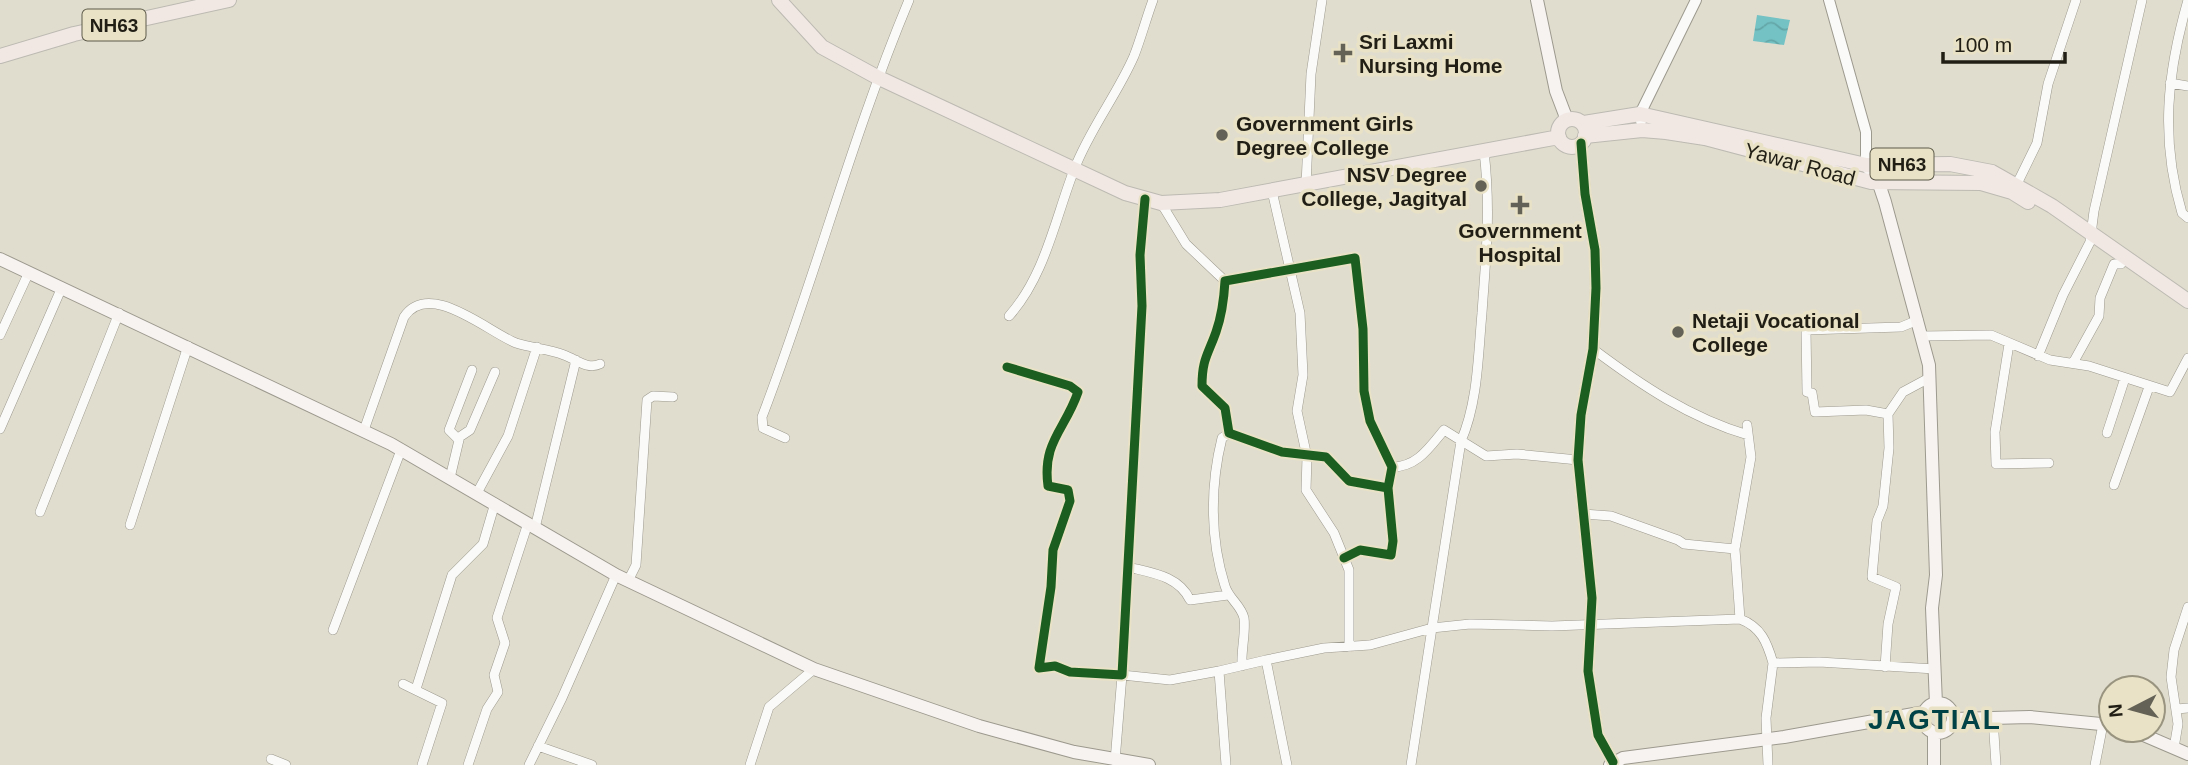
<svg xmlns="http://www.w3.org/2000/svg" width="2188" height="765" viewBox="0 0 2188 765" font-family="Arial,sans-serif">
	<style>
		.water { fill: url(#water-waves) }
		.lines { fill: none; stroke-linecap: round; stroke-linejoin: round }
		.minor-casing { stroke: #9c998e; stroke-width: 10 }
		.tertiary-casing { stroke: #9c998e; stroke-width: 12 }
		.secondary-casing { stroke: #9c998e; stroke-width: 14 }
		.trunk-casing { stroke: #bcbab2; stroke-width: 16 }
		.minor { stroke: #fafaf8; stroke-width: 9 }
		.tertiary { stroke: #fafaf8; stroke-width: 10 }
		.secondary { stroke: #f7f3f1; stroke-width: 12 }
		.trunk { stroke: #f1e8e4; stroke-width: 14 }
		.cycleway-casing { stroke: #e9e2c6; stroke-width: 13 }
		.cycleway { stroke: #1b5e20; stroke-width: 9 }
		.poi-dot { fill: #646256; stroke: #e9e2c6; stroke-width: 2.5 }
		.labels { text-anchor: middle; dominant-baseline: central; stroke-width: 7; stroke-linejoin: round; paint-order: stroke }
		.shield { fill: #e9e2c6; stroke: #5d5a4a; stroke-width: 2 }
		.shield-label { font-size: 19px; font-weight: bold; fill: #211f15 }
		.poi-label { font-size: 21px; font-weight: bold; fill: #211f15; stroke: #e9e2c6; text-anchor: start }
		.street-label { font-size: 21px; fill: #211f15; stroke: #e9e2c6 }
		.district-label { font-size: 28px; font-weight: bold; letter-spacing: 2px; fill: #004245; stroke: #e9e2c6 }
	</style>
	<defs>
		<pattern id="water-waves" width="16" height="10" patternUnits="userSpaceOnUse" patternTransform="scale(1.75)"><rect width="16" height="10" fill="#74c2c4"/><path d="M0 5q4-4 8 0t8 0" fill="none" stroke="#64a6a8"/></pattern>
	</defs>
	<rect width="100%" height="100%" fill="#e1ddce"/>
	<path class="water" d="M1757,15L1790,20L1784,45L1753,41Z"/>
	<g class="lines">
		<defs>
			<path id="minor" d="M2188,0C2167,73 2160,139 2182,213L2188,218
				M2170,83L2188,86
				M1306,185L1311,74L1322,0
				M2015,188L2037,143L2048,84L2076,0
				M1272,191L1300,313L1303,375L1297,411L1307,457L1306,490L1334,533L1349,570V647
				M1161,203L1186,244L1225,281
				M1009,316C1045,276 1055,219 1074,170C1089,130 1117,95 1134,56C1141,38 1146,19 1153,0
				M1918,320L1901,327L1806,330L1807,392L1812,393L1815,412L1866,410L1888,414L1903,392L1929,378
				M0,335L29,272
				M1922,336L1991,335L2050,360L2089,366L2170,392L2188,358
				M2009,344L1995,432L1996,464L2049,463
				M1593,349C1641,385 1690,418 1748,435
				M2038,356L2063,295L2090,242L2094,211L2142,0
				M2073,363L2099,316L2100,298L2114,264H2121
				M1007,367L1070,386L1078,392C1065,430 1042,442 1048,486L1068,490L1070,501L1053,550L1051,587L1039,668L1055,666L1070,672L1122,675L1142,306L1140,255L1145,199
				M1747,425L1751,457L1735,549L1740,619C1761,627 1767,642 1773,663
				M0,429L62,287
				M364,430L404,317C429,279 488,332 516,343C531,348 549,349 564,355C576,359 587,370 600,364
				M1229,433L1222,438C1210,486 1210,539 1225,586C1229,599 1241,605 1244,618C1246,632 1241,650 1242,666
				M2107,433L2125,378
				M458,438L470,430L495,372
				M785,438L763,428L762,417C815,279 852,136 909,0
				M1392,467C1417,467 1429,448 1444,430L1486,456L1517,454L1578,460
				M450,478L459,440L449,430L472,370
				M2114,485L2149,387
				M477,493L508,436L537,347
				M40,512L119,313
				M1583,514L1611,516L1678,540L1684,544L1735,549
				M130,525L188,346
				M535,528L576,360
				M1344,558L1360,550L1391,555L1393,541L1388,488L1392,467L1370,421L1364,391L1363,329L1355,258L1225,281C1224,299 1222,315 1216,332C1208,355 1202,359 1202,386L1225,408L1229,433L1282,452L1326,457L1349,481L1388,488
				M1128,567C1152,573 1179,576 1190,600L1228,595
				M628,581L636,565L647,400L653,396L673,397
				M333,630L401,450
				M1885,667L1888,624L1896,587L1872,577L1877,521L1883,506L1889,448L1888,414
				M403,684L442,703L422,765
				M416,689L452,575L483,544L495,503
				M2177,709L2188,708
				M1993,718L1996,765
				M538,746L592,765
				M2174,748L2178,724L2171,677L2174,650L2188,607
				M271,759L286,765
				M1115,761L1122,675L1170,680L1219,671
				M468,765L487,709L498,692L494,675L505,643L497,618L528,523
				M529,765L562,698L616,575
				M750,765L769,707L814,669
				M1226,765L1219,671L1266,660
				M1287,765L1266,660L1324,648L1370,645L1432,628L1461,441C1478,402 1478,356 1482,313C1486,254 1491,211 1484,151
				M1411,765L1432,628L1470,624L1552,626L1740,619
				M1768,765L1766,718L1773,663L1819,662L1935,669
				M2095,765L2103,724"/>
			<path id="tertiary" d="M1829,0L1866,132V165
				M1641,121L1640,114L1696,0
				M1581,143L1585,194L1595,250L1596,288L1593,349L1581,415L1578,460L1592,598L1588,671L1598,735L1613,762"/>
			<path id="secondary" d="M1537,0L1556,91L1567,120
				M1866,165L1877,178L1885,202L1929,365L1936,575L1932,608L1936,704
				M0,259L391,444L616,575L814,669L979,726L1074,752L1149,765
				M1923 718a15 15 0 1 1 30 0a15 15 0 1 1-30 0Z
				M1953,719L2030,717L2111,725
				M2132,730L2188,754
				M1934,733V765
				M1610,765L1623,758L1784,737L1925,712"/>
			<path id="trunk" d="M779,0L822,47L877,77L1125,193L1161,203L1220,200L1559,137
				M0,56L74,34L229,0
				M1558 133a14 14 0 1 1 28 0a14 14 0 1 1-28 0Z
				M1584,123L1640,114L1866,165L1950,164L1992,172L2052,206L2188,301
				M1585,136L1642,130L1666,132L1705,138L1871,182L1981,183L2012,192L2028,202"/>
		</defs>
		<use href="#minor" class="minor-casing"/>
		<use href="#tertiary" class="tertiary-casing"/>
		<use href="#secondary" class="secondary-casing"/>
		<use href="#trunk" class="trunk-casing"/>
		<use href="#minor" class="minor"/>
		<use href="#tertiary" class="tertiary"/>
		<use href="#secondary" class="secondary"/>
		<use href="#trunk" class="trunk"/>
		<defs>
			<path id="cycleway" d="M1581,143L1585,194L1595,250L1596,288L1593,349L1581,415L1578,460L1592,598L1588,671L1598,735L1613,762
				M1007,367L1070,386L1078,392C1065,430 1042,442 1048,486L1068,490L1070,501L1053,550L1051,587L1039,668L1055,666L1070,672L1122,675L1142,306L1140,255L1145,199
				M1344,558L1360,550L1391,555L1393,541L1388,488L1392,467L1370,421L1364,391L1363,329L1355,258L1225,281C1224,299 1222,315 1216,332C1208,355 1202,359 1202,386L1225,408L1229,433L1282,452L1326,457L1349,481L1388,488"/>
		</defs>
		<use href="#cycleway" class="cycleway-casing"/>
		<use href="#cycleway" class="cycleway"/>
	</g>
	<g class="poi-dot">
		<path d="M1339.5 42.5h7v7h7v7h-7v7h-7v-7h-7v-7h7z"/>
		<circle cx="1222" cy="135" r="7"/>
		<circle cx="1481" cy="186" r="7"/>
		<path d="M1516.5 194.5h7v7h7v7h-7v7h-7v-7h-7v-7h7z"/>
		<circle cx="1678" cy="332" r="7"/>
	</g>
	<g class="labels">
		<g class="shield">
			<rect x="82.5" y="9.5" width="63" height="31" rx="5"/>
			<rect x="1870.5" y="148.5" width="63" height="31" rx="5"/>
		</g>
		<g class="shield-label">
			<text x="114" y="25">NH63</text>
			<text x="1902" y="164">NH63</text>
		</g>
		<g class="poi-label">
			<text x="1359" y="41">Sri Laxmi<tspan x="1359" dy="24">Nursing Home</tspan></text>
			<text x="1236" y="123">Government Girls<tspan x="1236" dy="24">Degree College</tspan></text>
			<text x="1467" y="174" text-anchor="end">NSV Degree<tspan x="1467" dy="24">College, Jagityal</tspan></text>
			<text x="1520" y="230" text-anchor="middle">Government<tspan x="1520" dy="24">Hospital</tspan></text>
			<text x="1692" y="320">Netaji Vocational<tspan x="1692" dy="24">College</tspan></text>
		</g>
		<g class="street-label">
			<text transform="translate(1800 164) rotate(15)">Yawar Road</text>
		</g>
		<g class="district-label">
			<text x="1935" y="719">JAGTIAL</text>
		</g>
	</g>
	<g transform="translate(2132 709) rotate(264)"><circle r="33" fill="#e9e2c6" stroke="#99947f" stroke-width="2"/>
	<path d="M0-5L12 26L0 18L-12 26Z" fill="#646256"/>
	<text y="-10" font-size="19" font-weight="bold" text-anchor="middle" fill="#211f15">N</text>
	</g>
	<path d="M1943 52v10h122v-10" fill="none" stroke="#211f15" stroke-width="3.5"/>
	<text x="1954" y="52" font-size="21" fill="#211f15" stroke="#e9e2c6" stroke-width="5" paint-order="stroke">100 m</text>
</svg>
